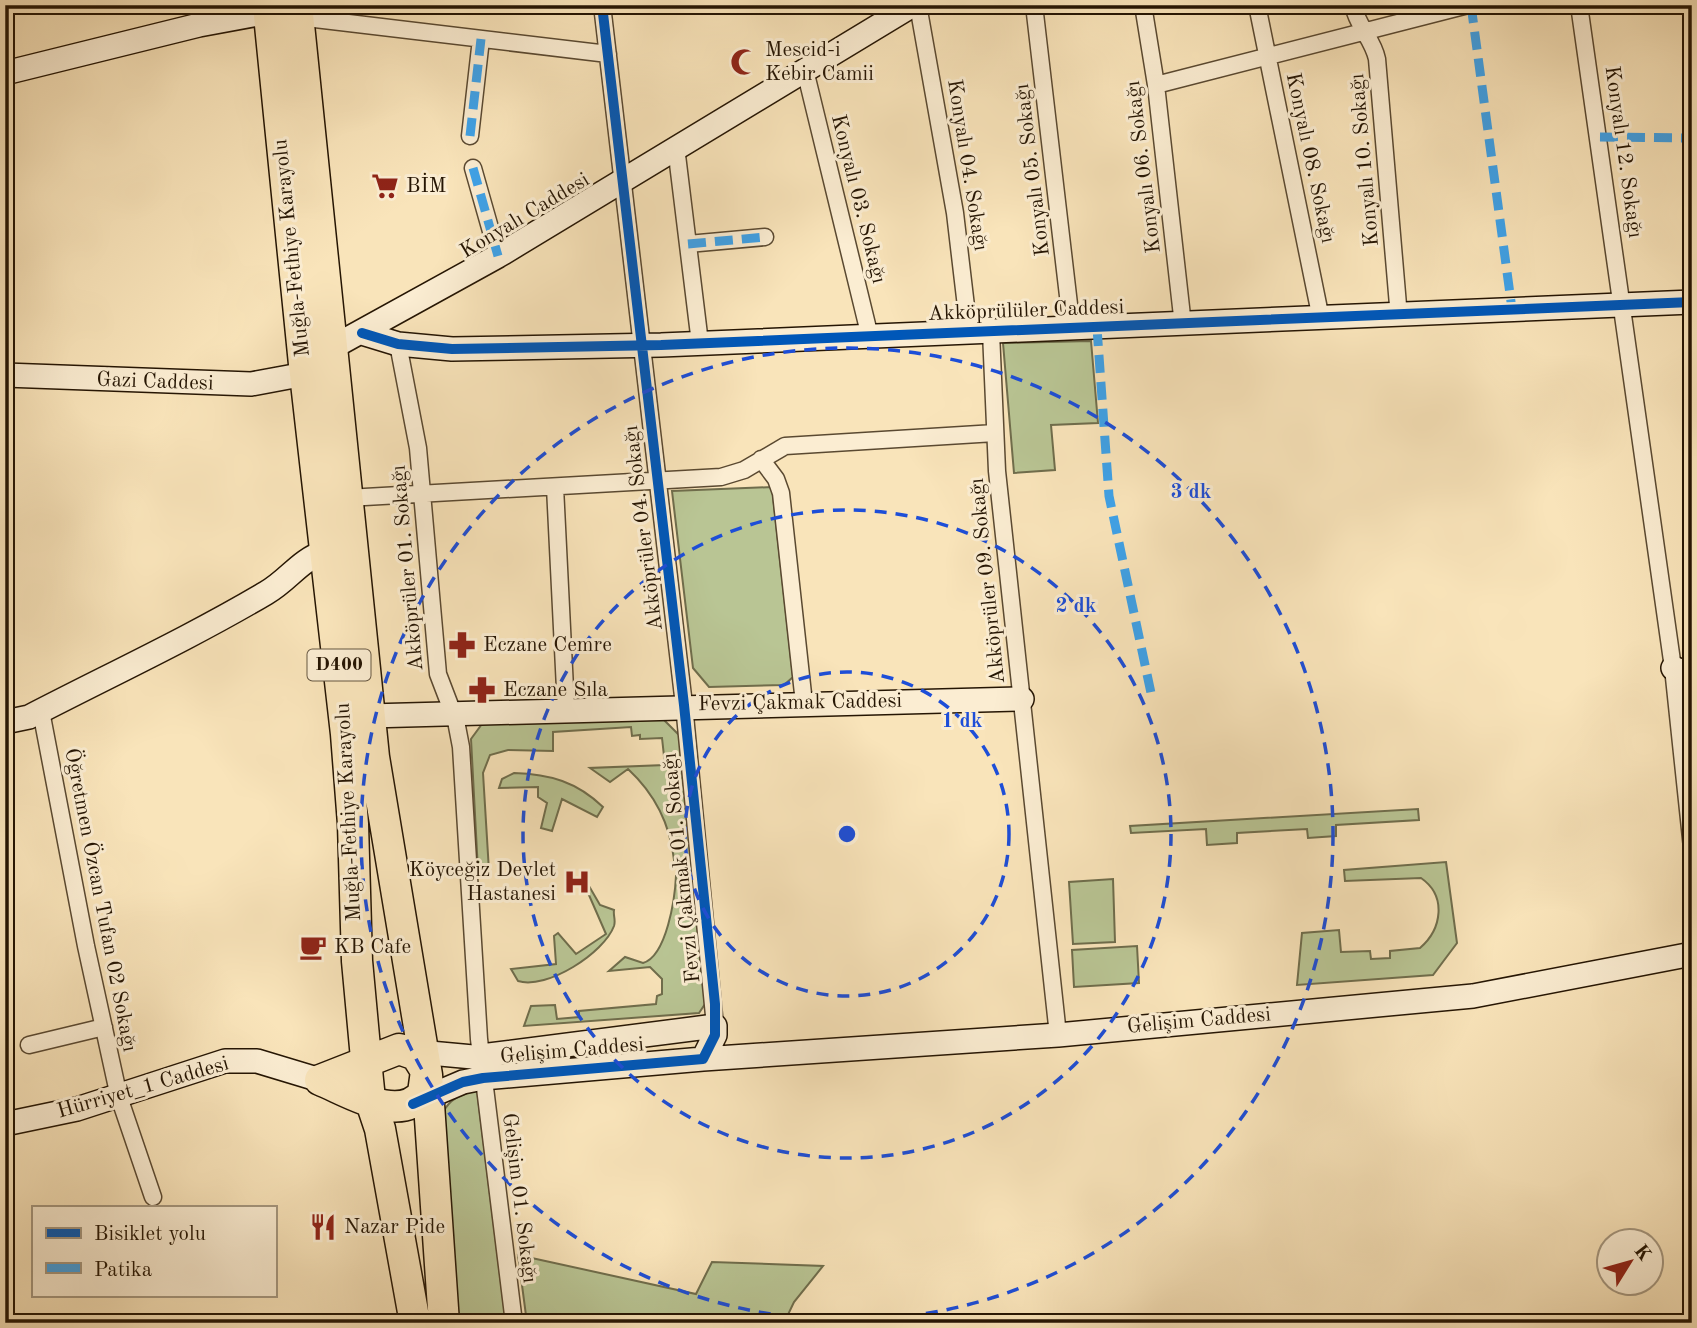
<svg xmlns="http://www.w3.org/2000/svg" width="1697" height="1328" viewBox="0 0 1697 1328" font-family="'Old Standard TT',serif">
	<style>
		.green { fill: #b9c594; stroke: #6f6d4c; stroke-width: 2 }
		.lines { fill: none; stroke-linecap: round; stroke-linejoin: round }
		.street-casing { stroke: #5a4931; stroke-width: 19 }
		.secondary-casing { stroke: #251503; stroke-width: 26 }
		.highway-casing { stroke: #251503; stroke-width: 33 }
		.street { stroke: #fbedd2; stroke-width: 16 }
		.secondary { stroke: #fbedd2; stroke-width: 23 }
		.highway { stroke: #f9e4ba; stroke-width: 30 }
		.quiet { stroke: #3ea2e9; stroke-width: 9; stroke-dasharray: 18 9; stroke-linecap: butt }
		.cycleway-casing { stroke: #fbedd2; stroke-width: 15 }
		.cycleway { stroke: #0057b8; stroke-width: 10 }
		.ring { fill: none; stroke: #1d4ed8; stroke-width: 3.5; stroke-dasharray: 12 9 }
		.labels { text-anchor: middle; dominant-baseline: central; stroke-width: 6; stroke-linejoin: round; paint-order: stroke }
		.shield { fill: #fbedd2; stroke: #655641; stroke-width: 2 }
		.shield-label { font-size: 19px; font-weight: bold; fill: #251503 }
		.poi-label { font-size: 21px; fill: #251503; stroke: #fbedd2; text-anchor: start }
		.street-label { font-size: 21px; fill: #251503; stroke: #fbedd2 }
		.centre { fill: #1d4ed8; stroke: #fbedd2; stroke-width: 3.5 }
		.ring-label { font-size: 21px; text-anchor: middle; font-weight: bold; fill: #1d4ed8; stroke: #fbedd2; stroke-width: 6; stroke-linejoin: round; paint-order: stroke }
	</style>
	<rect width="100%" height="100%" fill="#f9e4ba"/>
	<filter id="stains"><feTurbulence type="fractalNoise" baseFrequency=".00286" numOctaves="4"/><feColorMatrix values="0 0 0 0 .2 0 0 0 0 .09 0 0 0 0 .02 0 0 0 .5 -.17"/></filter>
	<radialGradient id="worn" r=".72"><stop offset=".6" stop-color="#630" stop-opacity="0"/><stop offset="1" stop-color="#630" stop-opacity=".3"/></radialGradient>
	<path class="green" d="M1091,341L1098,423L1051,425L1055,470L1014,473L1003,343Z
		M772,487L793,677L784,685L709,687L693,668L672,491Z
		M663,719L680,736L705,1004L699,1013L524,1026L531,1006L555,1005L557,1019L579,1017V1011L656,1004L657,996L662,994V979L650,967L609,971L625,957L643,963C667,956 675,897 676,876L684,875L683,860H674C670,823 655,794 628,769L610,782L590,768L665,765L662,738L640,739V735L632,736L631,727L553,732V751L508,750L490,755L483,773L489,871H478L471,739L482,724Z
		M514,773C550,774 577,782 603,807L597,817L562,799L552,831L541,828L547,803L538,797V787L499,788L502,779Z
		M1418,809L1419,820L1336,825V836L1308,838L1307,829L1237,833V843L1207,845L1206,829L1131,833L1130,826Z
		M1446,862L1457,943L1433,975L1297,985L1302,933L1339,930L1341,952L1370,951L1371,959L1390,958V951L1420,948C1442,929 1447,896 1421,878L1345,881L1344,870Z
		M1113,879L1115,942L1073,944L1069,882Z
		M585,886H589L600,905L614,910C613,916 616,920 614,926C604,953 547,990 518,981L511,969L556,964L554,936L558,933L576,954L606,934Z
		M1137,946L1139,983L1074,987L1072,950Z
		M477,1090L506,1323H456L442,1114C450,1098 460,1095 477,1090Z
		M518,1255L696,1294L712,1262L823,1266L794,1302L784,1323H527Z"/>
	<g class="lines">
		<defs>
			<path id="street" d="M602,5L684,705L715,1026
				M918,5L955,213L969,332
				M1034,5L1072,330
				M1143,5L1156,85L1183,325
				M1257,5L1321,319
				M1353,5C1357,26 1373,39 1377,59L1399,317
				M1579,5L1673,668L1692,848
				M298,17L608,54
				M805,70L870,337
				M1156,85L1468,5
				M470,136L481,39
				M676,147L700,343
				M473,168L498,256
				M688,244L765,237
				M991,332L997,471L1058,1035
				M398,344L418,448L438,674L456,721L461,747L479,1039L514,1323
				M761,459L776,479L781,493L804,703
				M555,487L566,709
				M347,498L721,477L744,470L785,446L995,433
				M41,711L86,946L119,1097L153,1197
				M29,1045L104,1027"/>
			<path id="secondary" d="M5,73L199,25L269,12
				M362,333L398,344L452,349L661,345L1692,302
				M333,347L498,256L913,5
				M5,375L251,384L305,374
				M1673,668L1692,675
				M369,716L1022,699
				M5,722L29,717C108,676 190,638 266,593C290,579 298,561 326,551
				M408,1051L473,1057L715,1026V1035L703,1059L483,1078L463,1082L416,1102
				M703,1059L1058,1035L1473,996L1692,954
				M5,1124L77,1109L225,1061H257L320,1080"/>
			<path id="highway" d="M268,5L305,374L346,734L353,824L357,961L368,1080L370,1099L380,1129L415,1323
				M297,5L374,757L427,1075L444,1323
				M399,1049L416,1055L426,1071L423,1093C400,1125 348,1091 320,1080Z"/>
		</defs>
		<use href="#street" class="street-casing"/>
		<use href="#secondary" class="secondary-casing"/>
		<use href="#highway" class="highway-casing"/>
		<use href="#street" class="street"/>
		<use href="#secondary" class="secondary"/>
		<use href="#highway" class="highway"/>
		<path class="quiet" d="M1471,5L1512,309
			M470,136L481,39
			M1600,137L1692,138
			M473,168L498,256
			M688,244L765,237
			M1097,328L1109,496L1151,693"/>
		<defs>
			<path id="cycleway" d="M362,333L398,344L452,349L661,345L1692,302
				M413,1104L463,1082L483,1078L703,1059L715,1035V1004L684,705L602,5"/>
		</defs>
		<use href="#cycleway" class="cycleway-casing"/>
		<use href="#cycleway" class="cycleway"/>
	</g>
	<g class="ring">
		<circle cx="847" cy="834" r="162"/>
		<circle cx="847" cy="834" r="324"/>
		<circle cx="847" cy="834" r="486"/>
	</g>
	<defs>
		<symbol id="mosque-bare" viewBox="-9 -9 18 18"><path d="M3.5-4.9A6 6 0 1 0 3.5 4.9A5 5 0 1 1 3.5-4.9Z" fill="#8f2418" stroke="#fbedd2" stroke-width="2.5" paint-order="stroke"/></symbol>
		<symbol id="supermarket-bare" viewBox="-9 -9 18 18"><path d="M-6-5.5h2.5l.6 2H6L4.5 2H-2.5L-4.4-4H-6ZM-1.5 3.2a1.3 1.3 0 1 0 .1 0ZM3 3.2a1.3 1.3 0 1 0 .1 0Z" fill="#8f2418" stroke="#fbedd2" stroke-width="2.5" paint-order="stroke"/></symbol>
		<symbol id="pharmacy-bare" viewBox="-9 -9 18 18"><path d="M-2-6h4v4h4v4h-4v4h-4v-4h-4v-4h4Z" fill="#8f2418" stroke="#fbedd2" stroke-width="2.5" paint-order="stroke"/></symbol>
		<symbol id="hospital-bare" viewBox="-9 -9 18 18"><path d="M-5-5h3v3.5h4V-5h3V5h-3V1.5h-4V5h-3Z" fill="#8f2418" stroke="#fbedd2" stroke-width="2.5" paint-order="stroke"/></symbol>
		<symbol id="cafe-bare" viewBox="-9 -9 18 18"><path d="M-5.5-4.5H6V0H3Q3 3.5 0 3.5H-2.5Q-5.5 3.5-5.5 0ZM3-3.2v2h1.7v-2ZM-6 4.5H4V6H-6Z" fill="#8f2418" stroke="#fbedd2" stroke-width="2.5" paint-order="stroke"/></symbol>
		<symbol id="restaurant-bare" viewBox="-9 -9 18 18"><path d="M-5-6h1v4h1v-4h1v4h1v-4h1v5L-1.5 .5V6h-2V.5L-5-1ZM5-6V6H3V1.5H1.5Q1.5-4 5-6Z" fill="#8f2418" stroke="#fbedd2" stroke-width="2.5" paint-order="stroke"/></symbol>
	</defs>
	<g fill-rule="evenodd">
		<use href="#mosque-bare" x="725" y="43" width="38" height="38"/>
		<use href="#supermarket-bare" x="366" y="167" width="38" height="38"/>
		<use href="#pharmacy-bare" x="443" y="626" width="38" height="38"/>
		<use href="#pharmacy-bare" x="463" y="671" width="38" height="38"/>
		<use href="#hospital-bare" x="558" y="863" width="38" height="38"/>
		<use href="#cafe-bare" x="294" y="928" width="38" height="38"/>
		<use href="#restaurant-bare" x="304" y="1208" width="38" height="38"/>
	</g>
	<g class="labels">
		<rect class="shield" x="307.5" y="649.5" width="63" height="31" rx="5"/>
		<g class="shield-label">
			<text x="339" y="665">D400</text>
		</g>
		<g class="poi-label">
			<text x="765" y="50">Mescid-i<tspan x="765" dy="24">Kebir Camii</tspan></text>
			<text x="406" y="186">BİM</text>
			<text x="483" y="645">Eczane Cemre</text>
			<text x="503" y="690">Eczane Sıla</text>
			<text x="556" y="870" text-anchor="end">Köyceğiz Devlet<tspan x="556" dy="24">Hastanesi</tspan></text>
			<text x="334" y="947">KB Cafe</text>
			<text x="344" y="1227">Nazar Pide</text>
		</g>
		<g class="street-label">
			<text transform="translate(1623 152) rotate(82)">Konyalı 12. Sokağı</text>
			<text transform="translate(1310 158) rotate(78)">Konyalı 08. Sokağı</text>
			<text transform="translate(1365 160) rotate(-95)">Konyalı 10. Sokağı</text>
			<text transform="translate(967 165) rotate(81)">Konyalı 04. Sokağı</text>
			<text transform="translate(1144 167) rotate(-97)">Konyalı 06. Sokağı</text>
			<text transform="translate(1033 170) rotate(-97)">Konyalı 05. Sokağı</text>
			<text transform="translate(858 199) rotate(76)">Konyalı 03. Sokağı</text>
			<text transform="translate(525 216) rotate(-31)">Konyalı Caddesi</text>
			<text transform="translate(292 248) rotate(-96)">Muğla-Fethiye Karayolu</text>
			<text transform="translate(1026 311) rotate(-2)">Akköprülüler Caddesi</text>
			<text transform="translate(155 382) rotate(2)">Gazi Caddesi</text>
			<text transform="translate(644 528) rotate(-97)">Akköprüler 04. Sokağı</text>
			<text transform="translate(408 568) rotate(-95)">Akköprüler 01. Sokağı</text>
			<text transform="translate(988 581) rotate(-96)">Akköprüler 09. Sokağı</text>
			<text transform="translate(800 703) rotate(-1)">Fevzi Çakmak Caddesi</text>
			<text transform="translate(349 812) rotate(-93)">Muğla-Fethiye Karayolu</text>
			<text transform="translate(682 868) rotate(-96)">Fevzi Çakmak 01. Sokağı</text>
			<text transform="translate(100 900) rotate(79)">Öğretmen Özcan Tufan 02 Sokağı</text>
			<text transform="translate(1199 1021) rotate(-5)">Gelişim Caddesi</text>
			<text transform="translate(572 1051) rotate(-5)">Gelişim Caddesi</text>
			<text transform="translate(143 1088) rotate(-16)">Hürriyet_1 Caddesi</text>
			<text transform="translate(519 1198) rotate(83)">Gelişim 01. Sokağı</text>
		</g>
	</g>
	<circle cx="847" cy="834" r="10" class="centre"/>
	<g class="ring-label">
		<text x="1191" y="498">3 dk</text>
		<text x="1076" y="612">2 dk</text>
		<text x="962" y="727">1 dk</text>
	</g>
	<rect width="1697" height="1328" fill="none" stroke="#f9e4ba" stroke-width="28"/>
	<rect x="7" y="7" width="1683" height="1314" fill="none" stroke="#251503" stroke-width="3.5"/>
	<rect x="14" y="14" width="1669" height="1300" fill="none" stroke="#251503" stroke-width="2"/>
	<rect x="32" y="1206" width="245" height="91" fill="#fbedd2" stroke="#a5977f" stroke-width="2"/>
	<rect x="46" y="1228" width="35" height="10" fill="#0057b8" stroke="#a5977f" stroke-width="2"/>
	<text x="94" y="1240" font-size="21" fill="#251503">Bisiklet yolu</text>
	<rect x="46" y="1263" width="35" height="10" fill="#3ea2e9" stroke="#a5977f" stroke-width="2"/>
	<text x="94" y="1276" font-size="21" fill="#251503">Patika</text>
	<g transform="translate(1630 1262) rotate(53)"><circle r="33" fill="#fbedd2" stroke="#a5977f" stroke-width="2"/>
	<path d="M0-5L12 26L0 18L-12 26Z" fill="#8f2418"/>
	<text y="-10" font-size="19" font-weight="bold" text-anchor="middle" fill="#251503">K</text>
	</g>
	<rect width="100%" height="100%" filter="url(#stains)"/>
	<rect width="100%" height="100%" fill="url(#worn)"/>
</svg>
